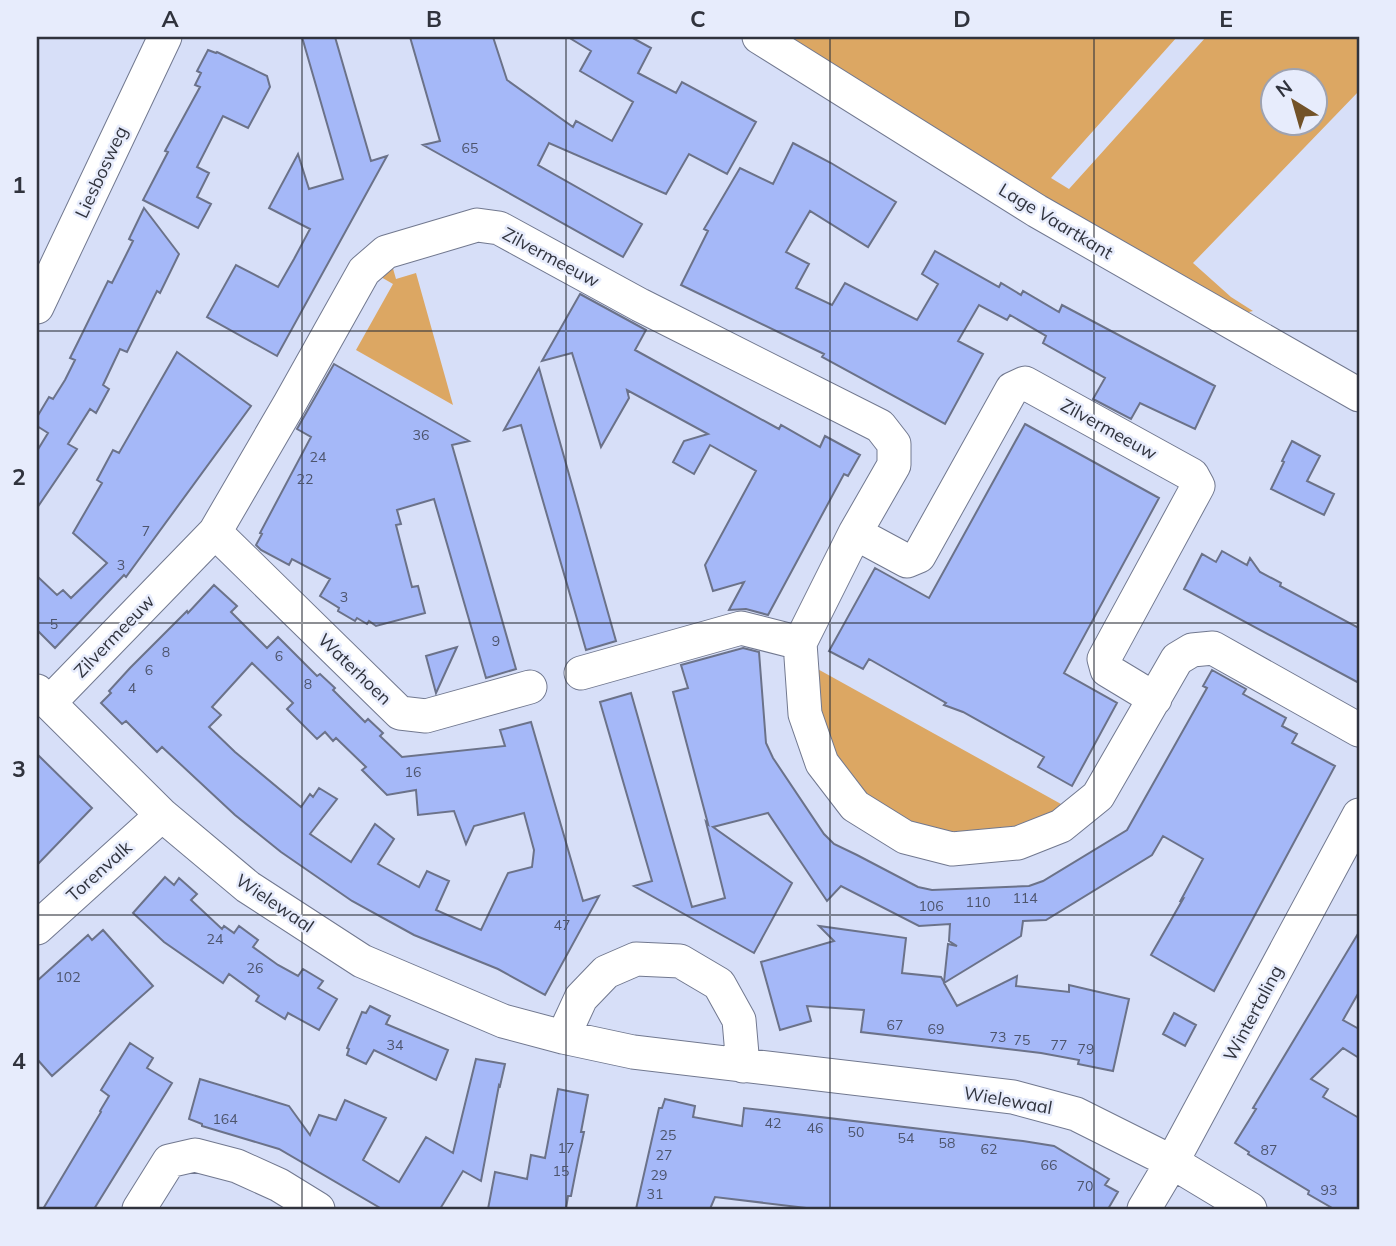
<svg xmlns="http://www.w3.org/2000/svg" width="1396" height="1246" viewBox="0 0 1396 1246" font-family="Mulish,sans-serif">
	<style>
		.green { fill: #dca763; fill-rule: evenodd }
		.building { fill: #a5b8f8; stroke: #6b7289; stroke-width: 2; fill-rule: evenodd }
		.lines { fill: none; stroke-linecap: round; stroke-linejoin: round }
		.minor-casing { stroke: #71788f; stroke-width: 35 }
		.minor { stroke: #fff; stroke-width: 33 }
		.grid { fill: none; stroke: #30333d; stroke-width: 2; stroke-opacity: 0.55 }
		.labels { text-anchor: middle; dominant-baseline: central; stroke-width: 5; stroke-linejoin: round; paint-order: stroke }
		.number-label { font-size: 14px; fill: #4d546c }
		.street-label { font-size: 18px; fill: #30333d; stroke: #e7ecfc }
		.neatline { fill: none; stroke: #30333d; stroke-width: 2.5 }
		.grid-label { font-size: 23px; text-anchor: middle; font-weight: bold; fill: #30333d }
	</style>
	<rect width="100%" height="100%" fill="#d7dff8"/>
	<path class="green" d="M779,37H1177L1051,178L1069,189L1206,37H1359V91L1193,263L1231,297L1253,311L1236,315ZM1274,80H1316V122H1274Z
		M390,258L396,279L416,273L453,405L356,350L393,284L374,273Z
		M805,662L1070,809L1068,811L975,838L901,825L841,776Z"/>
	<path class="building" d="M302,37H335L371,161L387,156L277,356L207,317L236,265L278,287L294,259L310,229L269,208L298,154L309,189L343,179Z
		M410,37H493L507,80L573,127L576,121L612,141L633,102L580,71L591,51L568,37H631L651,48L638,73L676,93L682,82L756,122L727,174L689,154L666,194L549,143L538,165L642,224L623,257L423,145L440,141Z
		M208,50L216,53L217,52L267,76L270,87L248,128L223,116L197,167L209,173L197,197L211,204L198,228L143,200L168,152L165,151L200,87L195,85L201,73L197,71Z
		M793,143L831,163L896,202L868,247L810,211L786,252L809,264L796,288L832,305L845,283L917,320L938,284L922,274L935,251L999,287L1001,283L1021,295L1023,291L1059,312L1062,305L1215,386L1195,429L1140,403L1131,419L1093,399L1105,378L1043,343L1046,336L1010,315L1007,320L979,305L958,341L983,354L945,424L822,357L824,354L681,285L708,231L704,229L740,168L773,184Z
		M144,208L179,254L160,293L157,291L127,352L120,349L103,385L109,389L96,413L90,409L68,444L77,449L37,508V451L48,433L37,426V417L49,397L53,399L65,380L75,360L70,358L79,340L108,281L112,283L133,241L129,239Z
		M580,294L646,330L635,350L779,429L781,425L820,447L825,436L860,455L848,476L844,474L768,615L746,609L729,610L744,582L713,591L705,565L756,471L710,445L694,474L673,462L684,441L708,434L627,390L629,398L601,447L572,353L542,361Z
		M177,352L251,406L126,577L124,575L55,648L37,630V576L57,595L63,590L71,598L107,563L73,533L102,483L97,480L113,450L119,453Z
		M334,364L469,441L452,445L516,669L486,678L434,499L397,510L401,524L396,525L412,587L418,586L425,613L376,626L369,621L367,624L357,618L355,621L338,611L339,608L320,596L330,579L292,559L289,565L261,550L256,545L262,534L260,533L311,437L297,429Z
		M539,368L616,641L586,650L521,425L504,430Z
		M1025,424L1159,498L1064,673L1117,703L1072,786L1038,767L1044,757L963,712L944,705L946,703L869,659L863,669L829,651L875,568L929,598Z
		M1292,441L1320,456L1307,481L1334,494L1324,515L1271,489L1284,462L1282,461Z
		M1222,551L1247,565L1250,558L1260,572L1281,583L1280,586L1359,628V683L1184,589L1202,554L1216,562Z
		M214,585L237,606L231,612L267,648L278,637L317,676L320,674L335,688L333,690L365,722L368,719L383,733L380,736L402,757L505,746L500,730L531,722L583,901L599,896L545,995L498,969L414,935L352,901L281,852L235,815L162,747L157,752L126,721L122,724L101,703L111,693L109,691L130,668L187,611L188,613ZM252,663L293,703L287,709L317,739L325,732L333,741L336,738L366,767L362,770L387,795L416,790L418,815L454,811L466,844L474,826L524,813L534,850L532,867L508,873L481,930L436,910L449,881L427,871L419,887L378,864L394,839L375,824L351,862L310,834L337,799L319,788L313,797L310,794L301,807L235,752L209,727L221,715L212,707Z
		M457,647L436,693L426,656Z
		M743,648L759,652L766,743L773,758L824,834L834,844L857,855L918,887L932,890L1029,886L1043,881L1127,830L1207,688L1203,686L1212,670L1246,689L1243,694L1286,718L1282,726L1297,734L1292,743L1335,766L1214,991L1151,955L1183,899L1181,900L1203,859L1163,836L1152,855L1046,920L1023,921L1021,936L944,983L957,1006L1017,976L1016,986L1069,992V985L1129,999L1113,1071L1078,1064L1079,1060L1041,1053L861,1032L864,1010L807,1006L811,1021L780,1030L761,962L834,941L819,926L906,938L902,973L941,977L944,982L948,944L957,946L949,941L950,924L919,926L841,886L827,901L768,813L713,827L792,883L754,953L634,886L652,881L600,702L631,693L692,907L725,898L706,822L708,824L673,692L688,688L681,665Z
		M37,754L92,808L37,865Z
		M165,877L174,885L179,878L197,894L191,900L222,929L224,926L234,933L239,926L258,940L253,947L278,965L298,976L303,969L323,981L318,988L337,999L319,1030L288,1013L285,1019L256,1001L259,996L229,974L223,983L164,942L133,913Z
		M103,930L153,986L52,1076L37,1059V981L88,935L92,940Z
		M1359,932V992L1343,1020L1359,1029V1058L1343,1048L1311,1079L1328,1089L1323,1097L1359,1118V1209H1334L1308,1194L1309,1191L1248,1154L1249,1152L1235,1143L1256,1109L1253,1108Z
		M370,1006L390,1016L386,1024L448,1050L436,1080L374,1050L366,1064L347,1055L349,1049L347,1048L362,1012L366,1013Z
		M1174,1013L1196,1025L1185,1046L1163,1034Z
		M130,1043L153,1058L147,1068L172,1083L94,1209H43L101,1112L100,1111L109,1096L101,1090Z
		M476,1059L505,1064L500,1086L499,1085L481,1181L463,1171L440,1209H382L279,1149L202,1126V1124L189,1119L200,1079L289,1106L310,1135L319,1115L336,1120L345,1100L386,1118L363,1160L399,1182L426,1137L453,1153Z
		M558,1089L588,1095L581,1132H584L578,1160L571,1196H568L566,1209H488L495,1172L527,1179L531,1155L545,1158Z
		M665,1099L695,1106L693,1117L742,1126L744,1108L1023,1141L1054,1146L1109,1179L1105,1185L1118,1192L1108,1209H815L715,1197L710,1209H636L659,1108H662Z"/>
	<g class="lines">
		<defs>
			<path id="minor" d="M759,37L1037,211L1359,395
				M37,307L165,37
				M215,532L400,713L426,716L530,687
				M855,533L907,561L919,556L1012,389L1025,383L1192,475L1198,486L1104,659L1107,670L1155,699
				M581,673L741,628L800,643
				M37,691L162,815L248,887L362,961L503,1021L563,1037L633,1052L1013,1097L1076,1114L1172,1162L1250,1209
				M49,703L215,532L290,403L364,271L386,252L477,225L499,228L640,305L880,426L894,444V465L855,533L800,643L805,714L822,763L855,806L905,837L952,849L1018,843L1061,826L1098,796L1177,659L1192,650L1213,648L1359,730
				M37,928L162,815
				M563,1037L581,998L606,972L636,959L680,961L719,984L739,1020L743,1066
				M139,1209L169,1161L195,1155L237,1166L279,1185L318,1209
				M1144,1209L1172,1162L1359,815"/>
		</defs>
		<use href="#minor" class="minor-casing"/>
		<use href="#minor" class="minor"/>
	</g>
	<path class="grid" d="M302,37V1209M566,37V1209M830,37V1209M1094,37V1209M37,331H1359M37,623H1359M37,915H1359"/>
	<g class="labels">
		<g class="number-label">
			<text x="470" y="148">65</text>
			<text x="421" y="435">36</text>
			<text x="318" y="457">24</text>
			<text x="305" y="479">22</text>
			<text x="146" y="531">7</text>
			<text x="121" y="565">3</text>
			<text x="344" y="597">3</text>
			<text x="54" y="624">5</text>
			<text x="496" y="641">9</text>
			<text x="166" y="652">8</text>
			<text x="279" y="656">6</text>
			<text x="149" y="670">6</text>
			<text x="308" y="684">8</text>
			<text x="132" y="688">4</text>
			<text x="413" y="772">16</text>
			<text x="1025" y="898">114</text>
			<text x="978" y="902">110</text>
			<text x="931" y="906">106</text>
			<text x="562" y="925">47</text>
			<text x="215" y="939">24</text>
			<text x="255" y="968">26</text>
			<text x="68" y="977">102</text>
			<text x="895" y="1025">67</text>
			<text x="936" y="1029">69</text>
			<text x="998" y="1037">73</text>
			<text x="1022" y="1040">75</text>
			<text x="395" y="1045">34</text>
			<text x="1059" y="1045">77</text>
			<text x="1086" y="1049">79</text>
			<text x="225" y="1119">164</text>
			<text x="773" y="1123">42</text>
			<text x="815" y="1128">46</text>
			<text x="856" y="1132">50</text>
			<text x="668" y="1135">25</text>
			<text x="906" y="1138">54</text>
			<text x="947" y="1143">58</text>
			<text x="566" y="1148">17</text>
			<text x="989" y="1149">62</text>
			<text x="1269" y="1150">87</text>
			<text x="664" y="1155">27</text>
			<text x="1049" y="1165">66</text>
			<text x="561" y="1171">15</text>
			<text x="659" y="1175">29</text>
			<text x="1085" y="1186">70</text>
			<text x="1329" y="1190">93</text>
			<text x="655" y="1194">31</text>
		</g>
		<g class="street-label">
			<text transform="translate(101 172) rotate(-65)">Liesbosweg</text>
			<text transform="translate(1056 221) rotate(31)">Lage Vaartkant</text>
			<text transform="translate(551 257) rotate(28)">Zilvermeeuw</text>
			<text transform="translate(1109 429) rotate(29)">Zilvermeeuw</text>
			<text transform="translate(114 636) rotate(-46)">Zilvermeeuw</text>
			<text transform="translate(355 669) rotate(44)">Waterhoen</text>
			<text transform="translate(99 871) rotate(-42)">Torenvalk</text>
			<text transform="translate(275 903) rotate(34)">Wielewaal</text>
			<text transform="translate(1253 1013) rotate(-62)">Wintertaling</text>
			<text transform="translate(1008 1100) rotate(10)">Wielewaal</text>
		</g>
	</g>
	<rect width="1396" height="1246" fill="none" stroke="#e7ecfc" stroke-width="77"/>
	<g transform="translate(1294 102) rotate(323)"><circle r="33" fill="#e7ecfc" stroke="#9ea2b0" stroke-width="2"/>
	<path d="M0-5L12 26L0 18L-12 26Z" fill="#725228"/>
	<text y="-10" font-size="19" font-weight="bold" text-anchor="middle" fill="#30333d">N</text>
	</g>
	<rect x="38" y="38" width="1320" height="1170" class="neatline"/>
	<g class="grid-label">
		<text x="170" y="27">A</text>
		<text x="434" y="27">B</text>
		<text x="698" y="27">C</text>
		<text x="962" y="27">D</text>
		<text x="1226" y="27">E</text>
		<text x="19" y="193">1</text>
		<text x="19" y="485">2</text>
		<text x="19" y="777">3</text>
		<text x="19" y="1069">4</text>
	</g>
</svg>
